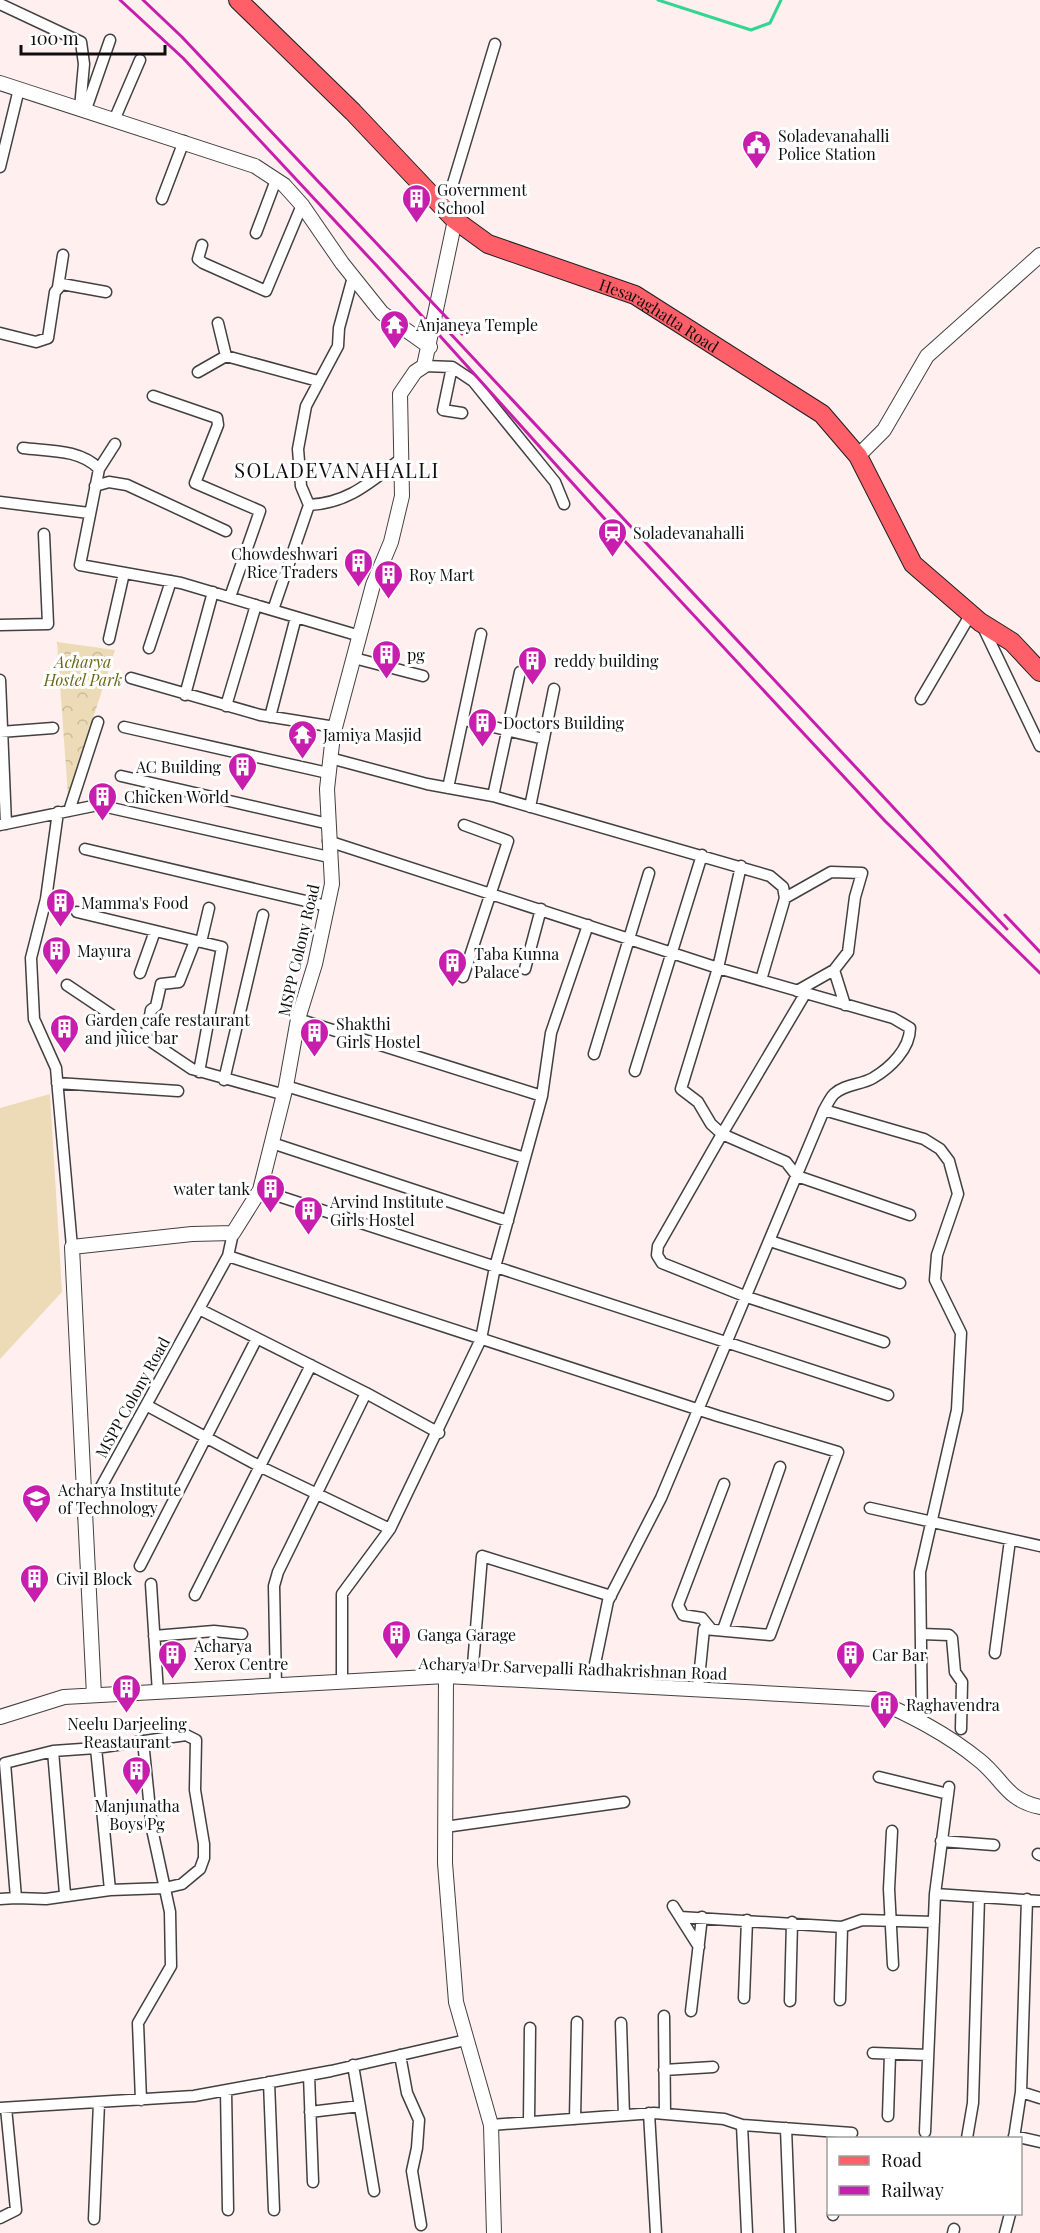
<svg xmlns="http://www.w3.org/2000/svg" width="1040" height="2233" viewBox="0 0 1040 2233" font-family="'Playfair Display',serif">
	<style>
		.grass { fill: #ecdbb6 }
		.park { fill: url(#park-crowns) }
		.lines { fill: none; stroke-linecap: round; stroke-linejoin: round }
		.stream { stroke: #33d593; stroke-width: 3 }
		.minor-casing { stroke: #414141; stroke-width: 13 }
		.tertiary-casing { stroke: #414141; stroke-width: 16 }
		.primary-casing { stroke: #1f1f1f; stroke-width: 20 }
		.minor { stroke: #fff; stroke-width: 10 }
		.tertiary { stroke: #fff; stroke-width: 14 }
		.primary { stroke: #ff5f68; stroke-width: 18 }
		.rail { stroke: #c71eae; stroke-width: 3 }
		.labels { text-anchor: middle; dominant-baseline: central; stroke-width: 6; stroke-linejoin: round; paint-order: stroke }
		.poi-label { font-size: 16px; fill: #0e0e0e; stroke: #fff; text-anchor: start }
		.street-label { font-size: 16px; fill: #0e0e0e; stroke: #fff }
		.park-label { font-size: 16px; font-style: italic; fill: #6a691a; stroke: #fff }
		.quarter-label { font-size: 20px; letter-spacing: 1.5px; fill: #0e0e0e; stroke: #fff }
	</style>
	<defs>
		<pattern id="park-crowns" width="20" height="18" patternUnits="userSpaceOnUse" patternTransform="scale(1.5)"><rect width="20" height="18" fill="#ecdbb6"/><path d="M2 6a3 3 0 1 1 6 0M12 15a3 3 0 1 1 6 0" fill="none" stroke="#c9bb9b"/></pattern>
	</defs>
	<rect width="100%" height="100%" fill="#ffefef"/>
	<path class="grass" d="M50,1094L62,1292L0,1359V1108Z"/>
	<path class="park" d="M57,642L115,650L68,796Z"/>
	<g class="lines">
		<path class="stream" d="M658,0L751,30L770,23L781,0"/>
		<defs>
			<path id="minor" d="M0,4L81,42L84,64L80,108
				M86,109L110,40
				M115,118L140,60
				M0,167L19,89
				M162,199L184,141
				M445,210L495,44
				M256,233L276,180
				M202,245L198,259L203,263L266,291L302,205
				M58,287L63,255
				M218,323L226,356L318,381
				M0,333L36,342L48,338L55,292L62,284L106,292
				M424,366L452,367L473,381L555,482L564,504
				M452,367L443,410L462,413
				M198,372L226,356
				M153,396L217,418L218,425L195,483L260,511L230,597
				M115,444L99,469L80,565L181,583L360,636
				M23,448C47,451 81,449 99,469
				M95,486L109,482L127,485L226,531
				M0,502L89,513
				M309,505C349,503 370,482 401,459
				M273,610L309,505L301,486L298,449L306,406L338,346L339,328L353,277
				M0,625L48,624L44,534
				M982,625L1040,746
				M109,639L124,573
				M149,648L171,581
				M354,658L423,676
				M131,678L260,715L335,727
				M0,680L6,824
				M185,695L213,592
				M921,699L972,612
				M226,706L256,605
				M270,717L296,617
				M464,720L544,739
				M124,727L328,773
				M0,732L53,728
				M330,758L427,784L493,796L770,876L783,887L785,898L761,980
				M121,776L329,824
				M448,788L481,634
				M493,796L520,672
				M530,807L554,689
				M69,811L98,722
				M58,812L46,899L31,958L34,1019L56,1068L72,1247
				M0,825L98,805L329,857
				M328,841L718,968L893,1018L910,1028C910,1049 890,1068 873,1078C861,1085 845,1084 834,1094C830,1098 827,1105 824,1110
				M85,849L327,906
				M741,866L718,968L681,1089L698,1102L711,1124L722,1134L658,1246L657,1255L662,1263L747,1297L884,1342
				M785,898L831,872L862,873L855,897L848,952L834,970L845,1005
				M77,912L222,947L199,1072
				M201,942L209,908
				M525,969L541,909
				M140,973L155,931
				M463,977L508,841L464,825
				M67,985L192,1069L285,1095
				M797,991L834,970
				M805,994L722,1134L786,1162L797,1176L910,1215
				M298,1019L542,1096
				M146,1038L151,1010L156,1006L161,984L179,982L195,941
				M594,1054L649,873
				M635,1071L702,855
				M224,1080L263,915
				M57,1083L178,1091
				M286,1086L525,1158
				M272,1143L508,1221
				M260,1190L888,1395
				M770,1241L900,1283
				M228,1256L718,1416L838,1452L770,1635L704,1629L698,1688
				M199,1309L366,1393L439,1433
				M146,1405L259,1466L390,1529
				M870,1508L1040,1546
				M84,1518L228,1256L233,1233
				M140,1566L256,1340
				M151,1584L158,1693
				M195,1595L311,1365
				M711,1629L702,1618L683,1615L678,1605L724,1484
				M723,1630L780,1467
				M921,1634L949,1635L952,1638L955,1672L962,1682L961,1729
				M154,1636L214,1631L242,1634
				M995,1653L1010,1540
				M472,1677L482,1556L611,1596
				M342,1682V1594L390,1529L481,1339L495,1267L542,1096L551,1033L588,925
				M591,1683L608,1601L661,1498L824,1110L924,1139L940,1149L949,1161L958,1194L937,1255L935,1280L961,1333L957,1410L920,1572L922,1721
				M276,1686L274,1586L278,1572L366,1393
				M96,1748L110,1890
				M879,1777L948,1794
				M445,1827L624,1802
				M892,1831L889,1889L893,1965
				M941,1841L994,1845
				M1038,1854L1040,1855
				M935,1894L1040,1901
				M16,1898L46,1899L110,1890L165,1888L182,1884L200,1869L204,1858V1844L195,1790L196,1740L186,1735L96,1748L53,1751
				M0,1899L16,1898L5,1763L53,1751L65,1894
				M673,1906L699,1947
				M680,1917L842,1927L862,1920L934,1922
				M744,1998L747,1920
				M840,2000L842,1927
				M790,2001L792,1922
				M691,2011L702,1917
				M664,2016L665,2114
				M621,2023L624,2115
				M873,2053L928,2055
				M400,2055L407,2093L419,2120L417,2148L412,2171L421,2225
				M353,2065L374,2191
				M664,2070L713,2067
				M309,2075L313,2182
				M269,2082L274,2210
				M226,2090L228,2210
				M1021,2092L1040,2098
				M141,2100L138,2023L171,1966L170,1912L152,1829L143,1741
				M0,2108L194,2096L331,2071L466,2040
				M310,2112L360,2106
				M649,2113L656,2233
				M888,2116L890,2054
				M575,2119L577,2022
				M529,2121L530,2028
				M491,2125L654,2113L724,2119L742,2125L852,2133
				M742,2125L747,2233
				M786,2128L790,2233
				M925,2132L935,1894L949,1787
				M1014,2136L1040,2142
				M967,2138L973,2103L979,1897
				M1014,2138L1021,2092L1027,1899
				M833,2214V2215
				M0,2218L16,2210L6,2108
				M94,2219L99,2103
				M953,2233L954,2229
				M1005,2233L1010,2214"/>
			<path id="tertiary" d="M0,83L255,166L284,185L302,205L342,263L382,313L430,347
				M858,456L884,430L927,356L1040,255
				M446,1676L445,1863L456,2002L491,2125L494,2233
				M94,1695L72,1247L192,1234L233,1233L260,1190L286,1086L298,1019L315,964L332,884L327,789L333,735L373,585L391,542L402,496L400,394L415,372L424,366L455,220
				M0,1717L64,1697L446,1676L874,1699C911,1716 946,1733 979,1760C1003,1779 1006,1800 1040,1807"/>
			<g id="primary">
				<path id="s1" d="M238,0L353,112L455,220L488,244L635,295L822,414L858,456L913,564L980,622L1012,642L1040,672"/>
			</g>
		</defs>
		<use href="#minor" class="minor-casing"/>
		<use href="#tertiary" class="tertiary-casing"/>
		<use href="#primary" class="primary-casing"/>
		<use href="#minor" class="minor"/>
		<use href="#tertiary" class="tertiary"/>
		<use href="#primary" class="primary"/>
		<path class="rail" d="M120,0L183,58L377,266L621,537L885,821L1040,973
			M143,0L182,37L462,334
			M448,331L1007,929
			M1005,915L1040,952"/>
	</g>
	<defs>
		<symbol id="civic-pin" viewBox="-11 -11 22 30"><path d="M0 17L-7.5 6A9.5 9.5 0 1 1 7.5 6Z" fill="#c71eae" stroke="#fff"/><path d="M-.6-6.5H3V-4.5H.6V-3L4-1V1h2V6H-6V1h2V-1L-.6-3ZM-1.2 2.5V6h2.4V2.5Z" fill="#fff"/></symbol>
		<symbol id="building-pin" viewBox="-11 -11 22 30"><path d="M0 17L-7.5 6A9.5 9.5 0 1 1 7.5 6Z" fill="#c71eae" stroke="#fff"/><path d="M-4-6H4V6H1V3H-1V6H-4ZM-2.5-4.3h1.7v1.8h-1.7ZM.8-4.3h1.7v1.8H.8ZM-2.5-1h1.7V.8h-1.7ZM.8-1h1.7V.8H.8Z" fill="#fff"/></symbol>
		<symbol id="temple-pin" viewBox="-11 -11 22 30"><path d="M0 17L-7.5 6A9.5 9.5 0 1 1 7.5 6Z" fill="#c71eae" stroke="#fff"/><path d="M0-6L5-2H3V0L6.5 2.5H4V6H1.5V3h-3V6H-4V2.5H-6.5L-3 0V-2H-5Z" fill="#fff"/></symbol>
		<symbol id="station-pin" viewBox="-11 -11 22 30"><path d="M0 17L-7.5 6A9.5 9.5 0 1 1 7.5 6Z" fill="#c71eae" stroke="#fff"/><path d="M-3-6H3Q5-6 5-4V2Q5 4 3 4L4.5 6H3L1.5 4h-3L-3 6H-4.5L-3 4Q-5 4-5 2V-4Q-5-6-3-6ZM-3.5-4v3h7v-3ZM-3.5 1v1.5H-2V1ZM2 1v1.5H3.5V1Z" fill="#fff"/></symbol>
		<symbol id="university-pin" viewBox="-11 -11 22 30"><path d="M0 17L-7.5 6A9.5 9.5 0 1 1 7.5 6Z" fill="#c71eae" stroke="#fff"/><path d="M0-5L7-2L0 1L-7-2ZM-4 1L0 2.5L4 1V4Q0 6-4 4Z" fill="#fff"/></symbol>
	</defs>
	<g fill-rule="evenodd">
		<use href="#civic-pin" x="740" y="128" width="33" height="45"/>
		<use href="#building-pin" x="400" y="182" width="33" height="45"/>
		<use href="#temple-pin" x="378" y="308" width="33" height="45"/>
		<use href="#station-pin" x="596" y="516" width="33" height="45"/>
		<use href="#building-pin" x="342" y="546" width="33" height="45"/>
		<use href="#building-pin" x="372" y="558" width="33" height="45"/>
		<use href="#building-pin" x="370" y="638" width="33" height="45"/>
		<use href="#building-pin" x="516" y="644" width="33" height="45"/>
		<use href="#building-pin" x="466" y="706" width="33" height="45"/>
		<use href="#temple-pin" x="286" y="718" width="33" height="45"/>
		<use href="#building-pin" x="226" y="750" width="33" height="45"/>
		<use href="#building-pin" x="86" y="780" width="33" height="45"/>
		<use href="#building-pin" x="44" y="886" width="33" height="45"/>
		<use href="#building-pin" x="40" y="934" width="33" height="45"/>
		<use href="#building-pin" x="436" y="946" width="33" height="45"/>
		<use href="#building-pin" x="48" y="1012" width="33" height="45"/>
		<use href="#building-pin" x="298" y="1016" width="33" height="45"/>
		<use href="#building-pin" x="254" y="1172" width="33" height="45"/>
		<use href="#building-pin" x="292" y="1194" width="33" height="45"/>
		<use href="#university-pin" x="20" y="1482" width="33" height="45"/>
		<use href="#building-pin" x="18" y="1562" width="33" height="45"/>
		<use href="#building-pin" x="380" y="1618" width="33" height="45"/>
		<use href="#building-pin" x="156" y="1638" width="33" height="45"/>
		<use href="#building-pin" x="834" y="1638" width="33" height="45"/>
		<use href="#building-pin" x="110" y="1672" width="33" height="45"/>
		<use href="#building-pin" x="868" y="1688" width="33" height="45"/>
		<use href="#building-pin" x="120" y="1754" width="33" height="45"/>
	</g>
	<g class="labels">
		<g class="poi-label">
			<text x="778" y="135">Soladevanahalli<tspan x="778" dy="18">Police Station</tspan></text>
			<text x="437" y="189">Government<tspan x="437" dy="18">School</tspan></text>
			<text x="416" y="324">Anjaneya Temple</text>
			<text x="633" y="532">Soladevanahalli</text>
			<text x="338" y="553" text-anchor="end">Chowdeshwari<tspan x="338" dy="18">Rice Traders</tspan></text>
			<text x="409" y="574">Roy Mart</text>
			<text x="407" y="654">pg</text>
			<text x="554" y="660">reddy building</text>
			<text x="503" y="722">Doctors Building</text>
			<text x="323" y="734">Jamiya Masjid</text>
			<text x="221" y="766" text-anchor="end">AC Building</text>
			<text x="124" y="796">Chicken World</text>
			<text x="81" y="902">Mamma's Food</text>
			<text x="77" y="950">Mayura</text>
			<text x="474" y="953">Taba Kunna<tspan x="474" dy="18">Palace</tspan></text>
			<text x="85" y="1019">Garden cafe restaurant<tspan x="85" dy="18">and juice bar</tspan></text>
			<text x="336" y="1023">Shakthi<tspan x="336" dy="18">Girls Hostel</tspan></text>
			<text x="250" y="1188" text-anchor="end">water tank</text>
			<text x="330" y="1201">Arvind Institute<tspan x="330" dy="18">Girls Hostel</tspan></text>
			<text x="58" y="1489">Acharya Institute<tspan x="58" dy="18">of Technology</tspan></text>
			<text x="56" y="1578">Civil Block</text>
			<text x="417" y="1634">Ganga Garage</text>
			<text x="194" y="1645">Acharya<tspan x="194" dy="18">Xerox Centre</tspan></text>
			<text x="872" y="1654">Car Bar</text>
			<text x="906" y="1704">Raghavendra</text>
			<text x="127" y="1723" text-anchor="middle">Neelu Darjeeling<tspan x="127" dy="18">Reastaurant</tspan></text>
			<text x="137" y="1805" text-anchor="middle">Manjunatha<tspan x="137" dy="18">Boys Pg</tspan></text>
		</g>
		<g class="street-label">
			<text stroke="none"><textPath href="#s1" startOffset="536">Hesaraghatta Road</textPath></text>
			<text transform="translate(298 950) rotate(-77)">MSPP Colony Road</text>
			<text transform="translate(132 1397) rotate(-61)">MSPP Colony Road</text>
			<text transform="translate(573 1668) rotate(2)">Acharya Dr Sarvepalli Radhakrishnan Road</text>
		</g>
		<g class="park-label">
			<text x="83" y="661">Acharya<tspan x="83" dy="18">Hostel Park</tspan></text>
		</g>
		<g class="quarter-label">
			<text x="337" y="469">SOLADEVANAHALLI</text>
		</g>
	</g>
	<rect x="827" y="2137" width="195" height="78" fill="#ffffff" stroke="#9f9f9f" stroke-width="1.5"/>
	<rect x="839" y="2156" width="30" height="9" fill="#ff5f68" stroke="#9f9f9f" stroke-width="1.5"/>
	<text x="881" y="2167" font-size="18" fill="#0e0e0e">Road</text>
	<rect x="839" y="2186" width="30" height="9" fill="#c71eae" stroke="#9f9f9f" stroke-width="1.5"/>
	<text x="881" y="2197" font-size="18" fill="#0e0e0e">Railway</text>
	<path d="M21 45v9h144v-9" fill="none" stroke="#0e0e0e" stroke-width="3"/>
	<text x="30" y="45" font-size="18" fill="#0e0e0e" stroke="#ffffff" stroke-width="4.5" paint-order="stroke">100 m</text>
</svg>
